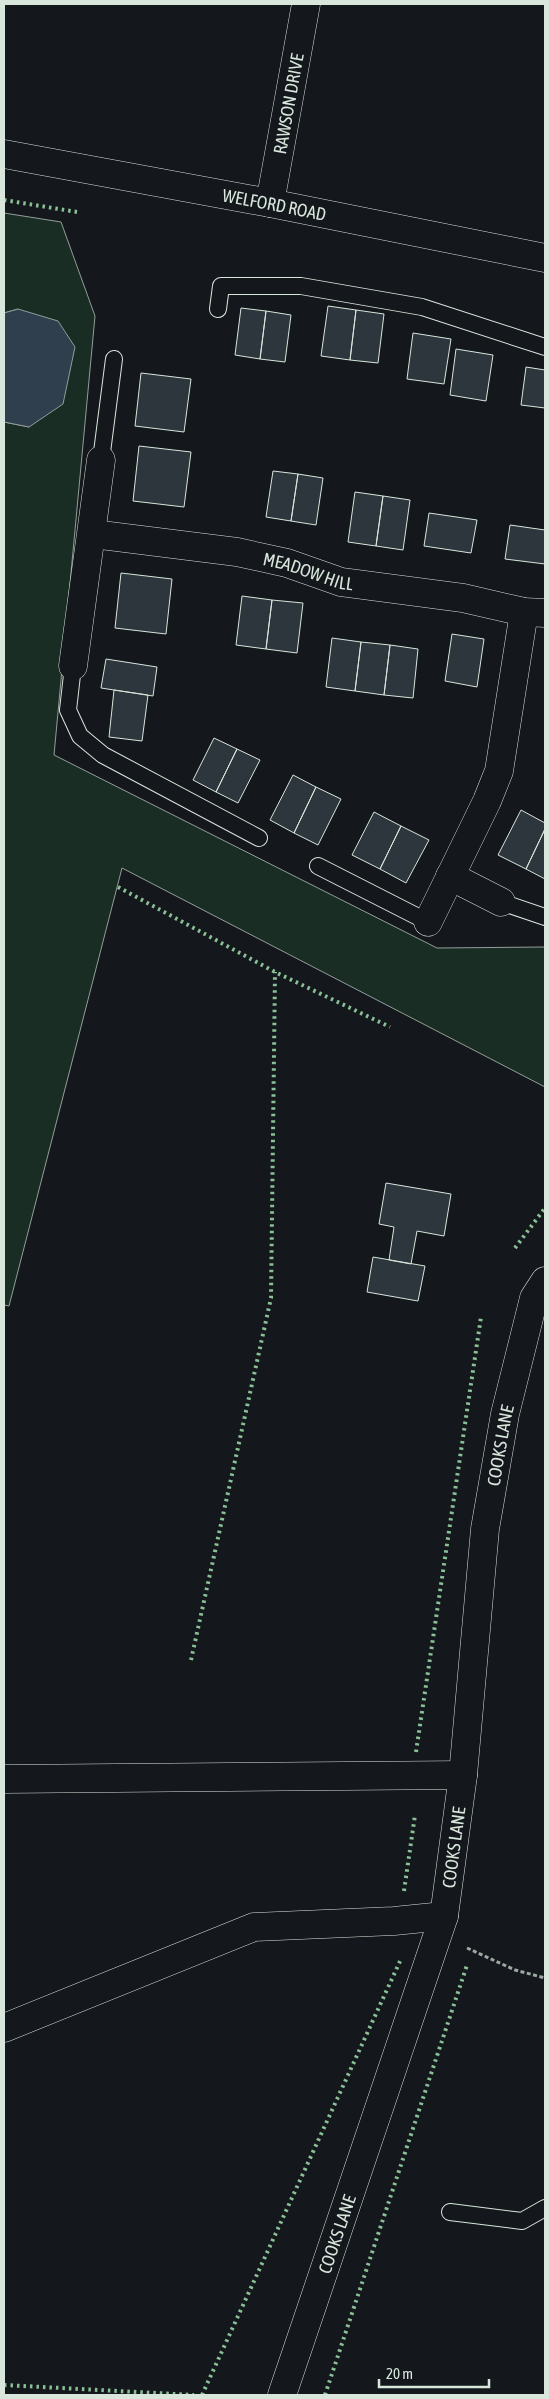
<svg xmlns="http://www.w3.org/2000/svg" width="549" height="2399" viewBox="0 0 549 2399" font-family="'Asap Condensed',sans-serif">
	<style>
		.green { fill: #1a2d24; stroke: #939e99 }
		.water { fill: #2f3f4d; stroke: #939e99 }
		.building { fill: #2c363c; stroke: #d8e6dc }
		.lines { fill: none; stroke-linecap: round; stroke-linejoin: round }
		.lane-casing { stroke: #d8e6dc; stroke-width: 18 }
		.street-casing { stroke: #d8e6dc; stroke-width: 29 }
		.primary-casing { stroke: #d8e6dc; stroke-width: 29 }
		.path { stroke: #9da8a2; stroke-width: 3; stroke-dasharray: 4 2.5; stroke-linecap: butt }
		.lane { stroke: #14181c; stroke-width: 16 }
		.street { stroke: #14181c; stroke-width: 28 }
		.primary { stroke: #14181c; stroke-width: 28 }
		.hedge { stroke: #8ac095; stroke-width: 4; stroke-dasharray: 2.5 4; stroke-linecap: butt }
		.labels { text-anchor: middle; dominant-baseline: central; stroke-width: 4; stroke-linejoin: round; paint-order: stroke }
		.street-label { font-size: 18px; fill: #d8e6dc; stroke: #14181c }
	</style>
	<rect width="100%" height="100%" fill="#14181c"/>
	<path class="green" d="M4,213L61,222L95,316L54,755L437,948L545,947V1087L122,868L9,1306L4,1305V422L29,427L18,309L4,313Z"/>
	<path class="water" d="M18,309L58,321L75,347L63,404L29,427L4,422V313Z"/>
	<path class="building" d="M328,306L356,310L350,360L321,356Z
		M241,308L266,311L260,359L235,355Z
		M356,310L384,314L378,363L350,360Z
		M266,311L291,315L285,362L260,359Z
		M413,333L451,339L444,384L407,379Z
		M456,349L493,355L486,401L450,395Z
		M526,367L545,370V408L521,405Z
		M141,373L191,379L184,432L135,426Z
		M139,446L191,452L184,507L133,501Z
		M273,471L298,474L291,521L266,517Z
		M298,474L323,478L316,525L291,521Z
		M355,492L383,496L376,546L348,542Z
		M383,496L410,500L403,550L376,546Z
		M429,513L477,520L471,553L424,546Z
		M510,525L545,530V564L505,559Z
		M121,573L172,579L166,634L115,628Z
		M242,596L272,600L266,649L236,645Z
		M272,600L303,603L297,653L266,649Z
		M452,634L484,639L477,687L445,681Z
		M332,638L361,642L355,691L326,687Z
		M361,642L390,645L384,695L355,691Z
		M390,645L418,649L413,698L384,695Z
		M106,659L157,667L153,696L101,688Z
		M114,690L148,695L142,741L109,737Z
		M214,738L237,749L216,792L193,780Z
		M237,749L260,760L238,803L216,792Z
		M293,775L316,787L294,833L270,820Z
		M316,787L341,799L318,845L294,833Z
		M521,810L545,823V829L526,869L498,855Z
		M374,812L401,826L380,869L352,855Z
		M401,826L429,840L406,883L380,869Z
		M545,829V879L526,869Z
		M386,1183L451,1194L444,1236L417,1231L411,1264L389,1260L394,1227L379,1224Z
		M373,1257L425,1266L418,1301L367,1292Z"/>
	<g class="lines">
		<defs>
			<path id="lane" d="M218,309L221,286H301L422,307L545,347
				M101,460L114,359
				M73,666L68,710L80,736L103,755L259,838
				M318,866L428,922
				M501,902L545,917
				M450,2212L522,2221L545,2208"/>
			<g id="street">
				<path id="s1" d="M270,203L306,4"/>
				<path id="s2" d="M93,534L237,552L287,563L341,582L463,598L524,612L545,613"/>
				<path d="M73,666L101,460"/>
				<path d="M450,876L501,902"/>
				<path d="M428,922L487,801L499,771L524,612"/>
				<path d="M4,1779L463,1775"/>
				<path d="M4,2028L254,1927L394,1921L444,1916"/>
				<path id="s3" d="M282,2395L444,1916L463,1775L485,1529L505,1414L534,1298L545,1281"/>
			</g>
			<g id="primary">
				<path id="s4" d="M4,154L270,203L545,258"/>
			</g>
		</defs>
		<use href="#lane" class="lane-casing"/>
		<use href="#street" class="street-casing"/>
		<use href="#primary" class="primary-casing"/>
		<path class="path" d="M467,1948L515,1970L545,1978"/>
		<use href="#lane" class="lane"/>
		<use href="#street" class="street"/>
		<use href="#primary" class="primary"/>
		<path class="hedge" d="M4,200L77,212
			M118,887L275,972L390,1027
			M515,1248L545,1208
			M191,1660L271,1298L275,972
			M416,1752L481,1317
			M404,1891L415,1815
			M4,2385L194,2395
			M202,2395L401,1959
			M325,2395L467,1965"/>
	</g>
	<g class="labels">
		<g class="street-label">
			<text stroke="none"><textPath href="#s1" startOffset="101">RAWSON DRIVE</textPath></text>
			<text stroke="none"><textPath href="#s4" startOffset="275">WELFORD ROAD</textPath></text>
			<text stroke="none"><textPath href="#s2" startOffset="219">MEADOW HILL</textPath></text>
			<text stroke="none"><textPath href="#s3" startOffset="980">COOKS LANE</textPath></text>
			<text stroke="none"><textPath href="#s3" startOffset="575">COOKS LANE</textPath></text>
			<text stroke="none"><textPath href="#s3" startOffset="170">COOKS LANE</textPath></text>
		</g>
	</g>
	<rect width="549" height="2399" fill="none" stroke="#d8e6dc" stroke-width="10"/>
	<path d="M379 2379v8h110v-8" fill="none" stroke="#d8e6dc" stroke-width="2.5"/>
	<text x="386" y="2379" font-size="15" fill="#d8e6dc" stroke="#14181c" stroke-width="4" paint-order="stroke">20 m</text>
</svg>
